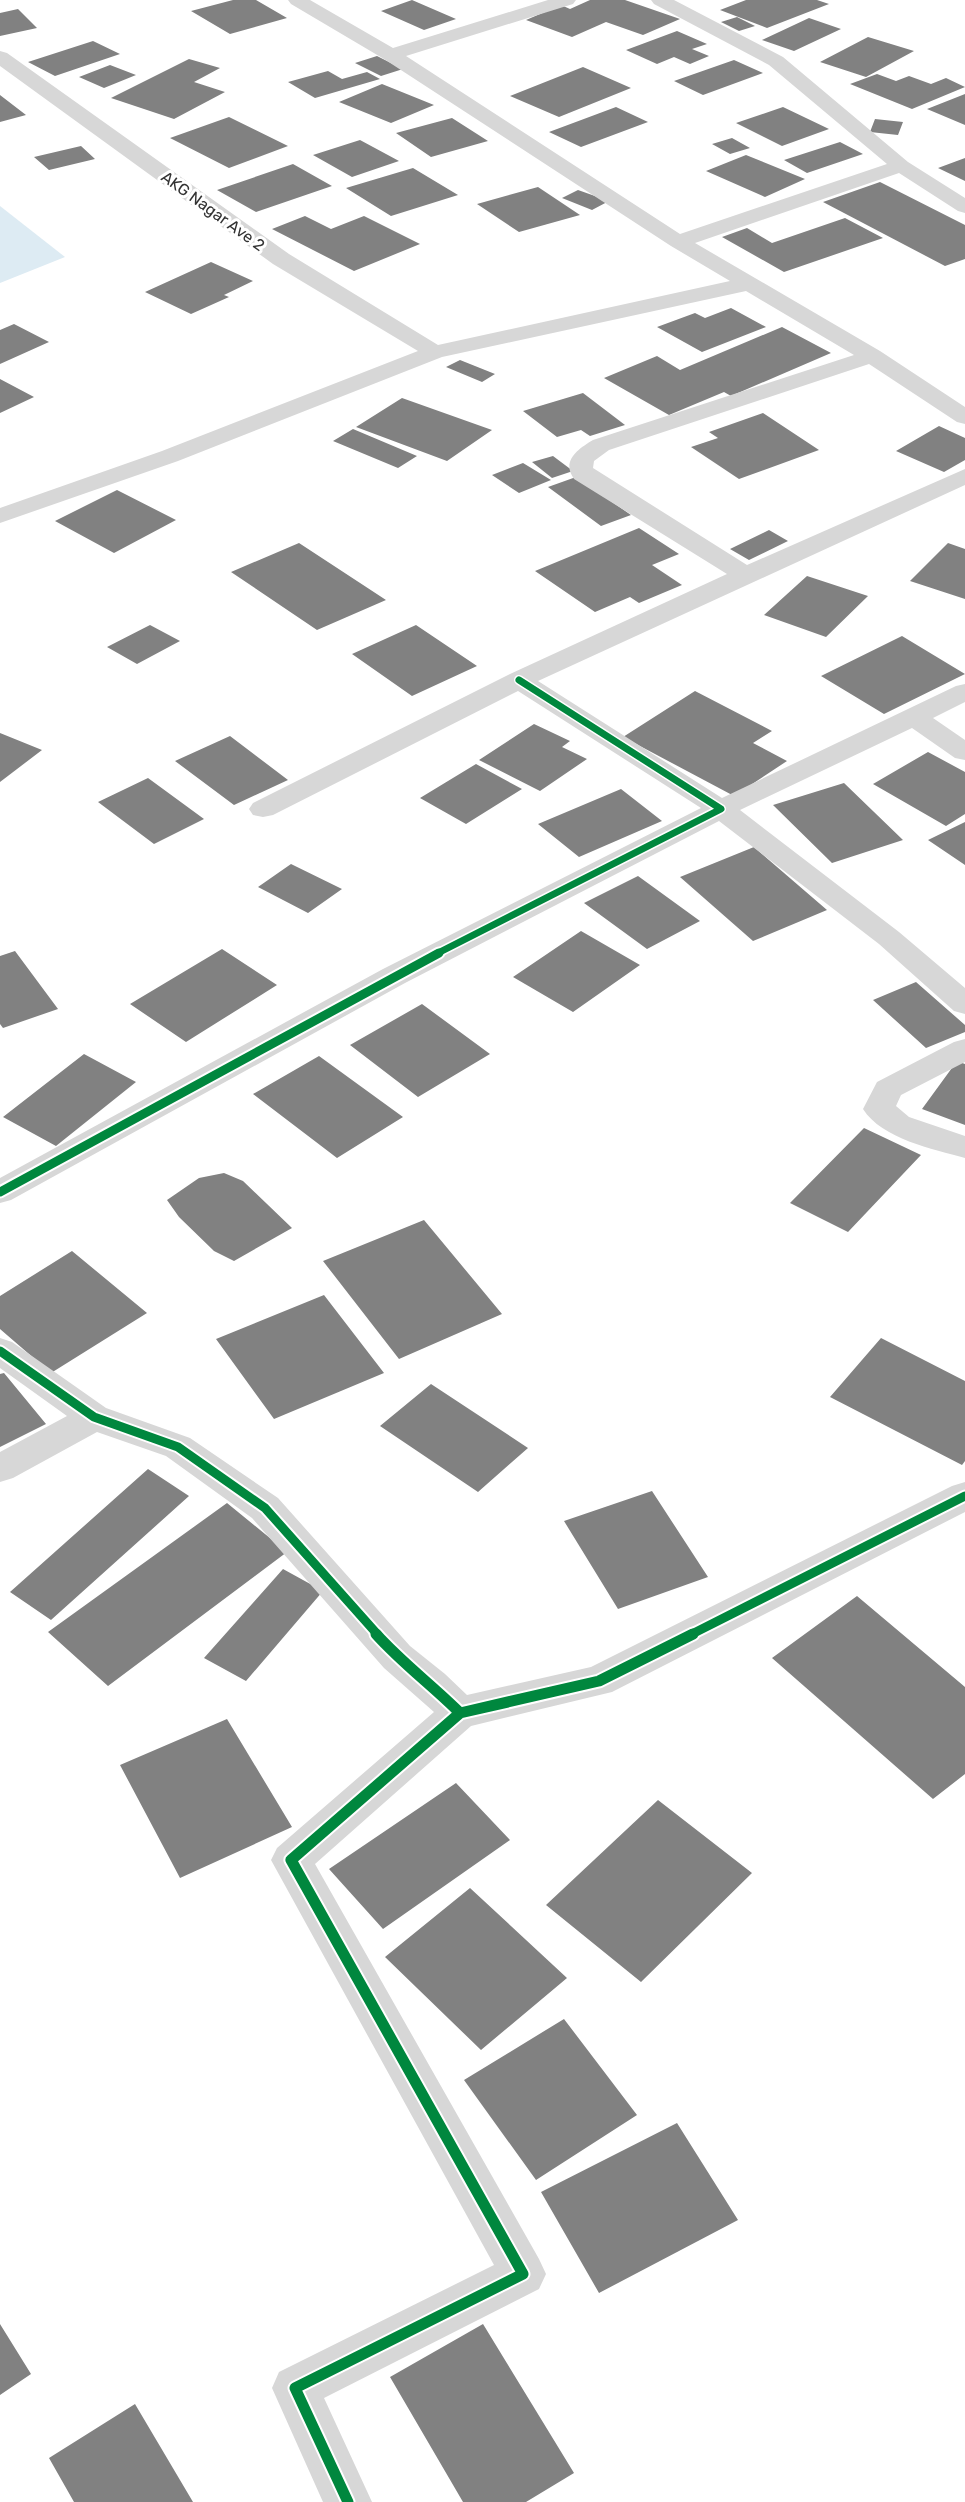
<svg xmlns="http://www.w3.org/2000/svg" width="965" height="2502" viewBox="0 0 965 2502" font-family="Rubik,sans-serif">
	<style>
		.water { fill: #ddebf3 }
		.building { fill: #818181 }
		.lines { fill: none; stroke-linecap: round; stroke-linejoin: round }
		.minor { fill: #d7d7d7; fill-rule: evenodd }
		.cycleway-far2-casing { stroke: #fff; stroke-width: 10 }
		.cycleway-far1-casing { stroke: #fff; stroke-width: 13 }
		.cycleway-casing { stroke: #fff; stroke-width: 15 }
		.cycleway-far2 { stroke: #00873e; stroke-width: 7 }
		.cycleway-far1 { stroke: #00873e; stroke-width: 9 }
		.cycleway { stroke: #00873e; stroke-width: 11 }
		.labels { text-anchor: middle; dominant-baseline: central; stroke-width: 6; stroke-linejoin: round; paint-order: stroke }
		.far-street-label { font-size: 16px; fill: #333; stroke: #fff }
	</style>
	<rect width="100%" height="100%" fill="#fff"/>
	<path class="water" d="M0,206L65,257L0,283Z"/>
	<path class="building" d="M233,0H256L287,18L230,34L191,11Z
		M412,0L456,19L424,30L381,11Z
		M590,0H625L680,19L643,35L606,22L572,37L526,20L561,5L570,9Z
		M746,0H817L829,4L767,28L720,10Z
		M18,9L37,28L0,36V13Z
		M737,17L755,26L739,31L721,22Z
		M809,18L841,29L794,51L762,40Z
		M677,31L707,44L692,49L709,56L690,64L674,57L657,64L626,50Z
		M868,37L914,51L866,77L820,62Z
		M93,41L120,54L55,76L28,62Z
		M377,56L403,69L381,76L355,63Z
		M189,59L220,68L194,82L225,92L174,119L111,98Z
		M734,60L763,73L703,95L674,81Z
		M110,65L136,75L104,88L79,77Z
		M583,67L631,88L559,117L510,96Z
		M328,71L342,79L367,72L380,79L315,98L288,82Z
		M877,74L896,81L909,76L931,84L946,78L965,87L912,109L850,84Z
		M382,84L434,105L391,123L339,102Z
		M965,94V125L927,109Z
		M0,95L26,115L0,122Z
		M616,107L648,122L581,147L549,132Z
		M783,107L829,129L782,146L736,123Z
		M229,117L288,146L229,168L170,138Z
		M452,118L488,141L431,157L396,133Z
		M875,119L903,122L898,135L870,132Z
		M732,138L750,148L730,154L712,144Z
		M360,140L399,161L352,177L313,155Z
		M840,142L863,154L807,173L784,160Z
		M81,146L95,159L49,170L34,157Z
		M746,155L805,179L765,197L706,171Z
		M965,158V181L938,168Z
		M293,164L332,186L256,212L217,190Z
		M413,168L458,195L391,216L346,188Z
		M880,182L965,225V259L945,266L823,202Z
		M538,187L580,215L519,232L477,204Z
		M578,190L609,201L592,210L562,198Z
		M305,216L331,229L364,216L420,244L354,271L272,229Z
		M845,218L883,238L784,272L722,237L747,228L772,243Z
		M211,262L253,281L224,295L229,297L191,314L145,292Z
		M731,308L766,327L702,352L657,327L695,313L705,318Z
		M14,324L49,342L0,364V330Z
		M782,327L831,353L731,396L724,392L669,415L604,378L657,356L680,370Z
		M460,360L495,374L482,382L446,367Z
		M0,379L34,397L0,413Z
		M583,393L625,425L590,436L581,430L557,437L523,411Z
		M402,398L492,430L447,461L356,427Z
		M763,413L819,450L739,479L691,447L718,438L709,432Z
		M939,426L965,438V460L944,472L896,451Z
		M353,429L417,456L398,468L333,441Z
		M553,456L573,471L552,478L532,462Z
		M523,463L551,480L519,493L492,475Z
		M576,477L631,515L601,526L548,487Z
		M117,490L176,520L114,553L55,521Z
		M639,528L679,554L652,565L682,585L639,603L630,597L595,612L535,571Z
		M769,530L788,541L749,560L730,549Z
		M299,543L386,600L317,630L231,572Z
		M948,543L965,549V599L910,581Z
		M807,576L868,596L826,637L764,615Z
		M150,625L180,641L137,664L107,647Z
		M416,625L477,666L412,696L352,654Z
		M902,636L965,674L884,714L821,676Z
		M695,691L772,731L753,743L787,761L734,796L623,737Z
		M534,724L570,741L562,747L587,759L540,791L479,760Z
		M0,733L42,750L0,782Z
		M230,736L288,780L234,805L175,761Z
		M928,752L965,772V814L946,826L873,784Z
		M476,764L522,789L466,824L420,798Z
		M148,778L204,819L154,844L98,802Z
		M844,783L903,840L832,863L773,805Z
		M621,789L662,821L579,857L538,824Z
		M965,822V865L928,840Z
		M754,847L827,910L753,941L680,877Z
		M291,864L342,889L308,913L258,887Z
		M638,876L700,921L647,949L584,903Z
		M581,931L640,965L573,1012L513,977Z
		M222,949L277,985L186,1042L130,1004Z
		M15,951L58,1009L3,1028L0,1024V956Z
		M916,982L965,1025V1032L926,1048L873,1000Z
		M422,1004L490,1054L418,1097L350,1045Z
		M84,1054L136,1082L56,1146L3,1117Z
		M319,1056L403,1117L337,1158L253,1094Z
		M957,1061L965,1064V1125L922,1109Z
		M864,1128L921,1155L848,1232L790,1203Z
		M224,1173L243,1181L292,1228L234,1261L214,1251L179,1217L167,1200L199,1178Z
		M424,1220L502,1314L399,1359L323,1261Z
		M72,1251L147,1313L51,1373L0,1329V1296Z
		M324,1295L384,1373L274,1419L216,1339Z
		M881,1338L965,1381V1461L962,1465L830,1397Z
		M4,1373L46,1424L0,1447V1374Z
		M431,1384L528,1448L478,1492L380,1426Z
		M148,1469L189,1496L51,1620L10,1592Z
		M652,1491L708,1577L618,1609L564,1521Z
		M227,1503L287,1552L108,1686L48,1632Z
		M283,1569L323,1591L246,1681L204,1658Z
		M857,1596L965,1687V1774L933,1799L772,1658Z
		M227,1719L292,1827L180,1878L120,1765Z
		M456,1783L510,1840L383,1929L329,1869Z
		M658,1800L752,1873L641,1982L546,1905Z
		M470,1888L567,1978L481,2050L385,1957Z
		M564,2019L637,2115L536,2180L464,2080Z
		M677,2123L738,2220L599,2293L541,2192Z
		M0,2324L31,2374L0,2395Z
		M483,2324L574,2473L526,2502H463L390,2377Z
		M135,2404L193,2502H74L49,2458Z"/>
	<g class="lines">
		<path class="minor" d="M288,0H310L393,48L548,0H576L573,4L406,56L680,234L887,164L769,65L654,4L651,0H674L783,57L908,162L965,198V213L958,211L899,173L695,243L880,351L965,407V424L957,422L869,364L609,450L594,461L593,468L747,565L965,469V485L538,681L722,798L956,686L965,684V702L933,718L965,740V760L955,758L912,728L740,810L899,932L965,988V1014L954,1011L879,944L719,821L405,983L11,1200L0,1203V1178L383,969L701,808L518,691L273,815L263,817L253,815L249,809L253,803L510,674L727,574L574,479C561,461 578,449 593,440L854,355L746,291L442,357L178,461L0,523V508L162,451L418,351L273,264L0,66V51L7,53L289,254L438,345L730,281L671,246L384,59L291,4Z
			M965,1039V1062L901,1095L896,1106L909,1117L965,1136V1158C933,1149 882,1139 863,1109L877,1082L954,1042Z
			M0,1338L12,1342L106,1408L190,1438L278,1498L410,1646L445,1674L467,1695L591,1667L952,1486L965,1482V1512L612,1692L471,1726L315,1864L539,2259L546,2274L539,2289L324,2398L372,2502H323L272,2388L279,2372L494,2265L271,1860L277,1848L434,1712L384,1668L252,1518L166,1456L97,1432L13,1478L0,1482V1452L67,1416L0,1368Z"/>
		<defs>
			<path id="cycleway-far2" d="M436,954L721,809L519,680"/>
			<path id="cycleway-far1" d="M0,1192L439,953
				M0,1351L94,1417L178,1447L265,1508L378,1635
				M690,1635L965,1496"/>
			<path id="cycleway" d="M376,1634C402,1663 433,1686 460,1713L599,1681L693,1634
				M348,2502L295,2388L523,2274L291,1860L460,1713"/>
		</defs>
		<use href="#cycleway-far2" class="cycleway-far2-casing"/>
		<use href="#cycleway-far1" class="cycleway-far1-casing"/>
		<use href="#cycleway" class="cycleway-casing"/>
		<use href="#cycleway-far2" class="cycleway-far2"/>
		<use href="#cycleway-far1" class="cycleway-far1"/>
		<use href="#cycleway" class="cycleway"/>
	</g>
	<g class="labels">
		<g class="far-street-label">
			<text transform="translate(213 211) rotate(36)">AKG Nagar Ave 2</text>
		</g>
	</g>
</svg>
